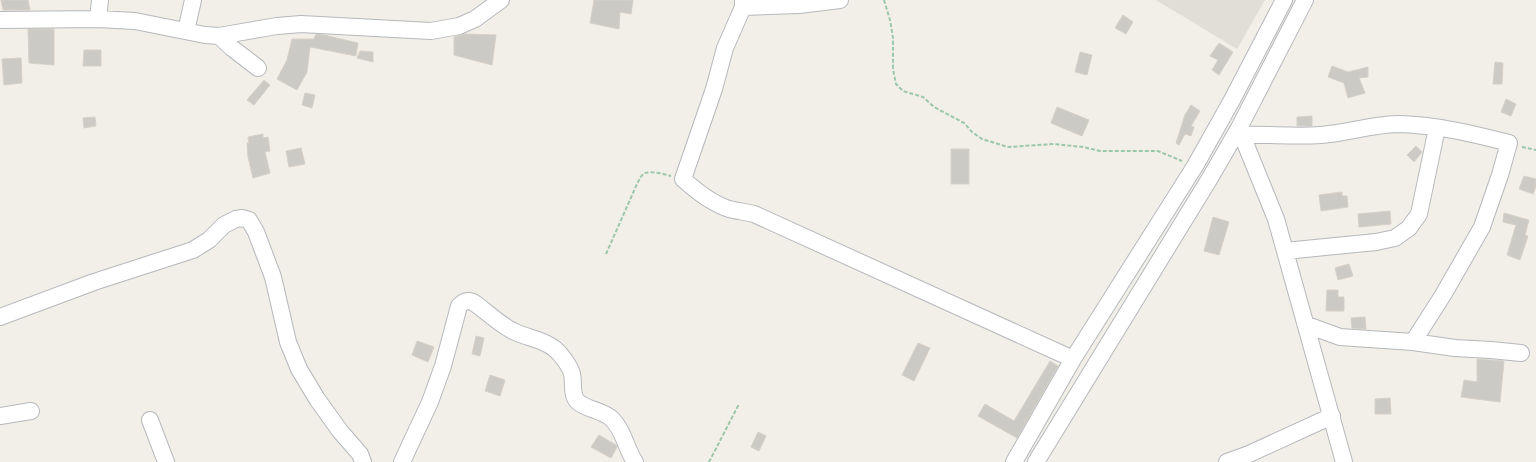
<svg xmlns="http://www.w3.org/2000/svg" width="1536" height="462" viewBox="0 0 1536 462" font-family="'Golos Text',sans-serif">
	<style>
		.education { fill: #e1ded6 }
		.building { fill: #cccac5; stroke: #d6d1c6 }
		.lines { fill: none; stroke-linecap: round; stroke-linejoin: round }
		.minor-casing { stroke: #b5b8bc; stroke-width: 18 }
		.path { stroke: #9cc7a9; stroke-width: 2; stroke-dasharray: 4 2; stroke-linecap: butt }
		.minor { stroke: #fff; stroke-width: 16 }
	</style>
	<rect width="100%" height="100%" fill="#f1efe8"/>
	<path class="education" d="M1156,0H1265L1237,49Z"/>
	<path class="building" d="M1,0H28L30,10H3Z
		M594,0H633L631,14L620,12L619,29L590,23Z
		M1123,15L1133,22L1126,34L1115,28Z
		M28,29H54V65L29,63Z
		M316,34L324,35L358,43L356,56L310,47L307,72L297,90L277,79L287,60L292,39H314Z
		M465,34L496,35L492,65L454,55V37Z
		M1219,43L1233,52L1219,75L1212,70L1218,60L1210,56Z
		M84,50H101V66H83Z
		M360,51L373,52V62L357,58Z
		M1080,52L1092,55L1087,75L1075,72Z
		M21,58L22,83L4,85L2,59Z
		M1495,62L1503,63L1502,84H1493Z
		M1332,66L1348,72L1368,67V77L1359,78L1365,93L1348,98L1344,83L1328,77Z
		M264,80L270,85L254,105L247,100Z
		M305,93L315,95L312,108L302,105Z
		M1506,99L1516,104L1511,116L1501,112Z
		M1191,105L1200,111L1191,126L1194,127L1191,136L1185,134L1179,145L1176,143L1185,115Z
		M1057,107L1089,120L1082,136L1051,123Z
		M1312,116V126H1297V117Z
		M95,117L96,126L84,128L83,118Z
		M263,134V138L268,137L270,151L265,152L270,173L253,178L248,157L247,143H249L248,137Z
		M1416,146L1422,152L1414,162L1407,155Z
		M301,148L305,164L289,167L286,151Z
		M951,149H969V184H951Z
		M1524,176L1536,179V186L1533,194L1519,189Z
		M1342,192V196H1347L1348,207L1321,211L1319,195Z
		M1390,211L1391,224L1359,227L1358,214Z
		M1504,213L1529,220L1525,235L1528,236L1520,260L1507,255L1516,225L1503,222Z
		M1213,217L1229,222L1219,255L1204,251Z
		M1349,264L1353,276L1338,280L1335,268Z
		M1327,290H1338V297H1344V311H1326Z
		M1365,317L1366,329L1352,328L1351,318Z
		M476,336L484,338L480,356L472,354Z
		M417,341L434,347L428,362L412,355Z
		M918,343L930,348L914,381L902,375Z
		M1477,359L1504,361L1500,402L1461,397L1464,380L1477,382Z
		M1050,361L1058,366L1017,438L978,416L985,404L1014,421Z
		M490,375L505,380L500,396L485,391Z
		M1390,398L1391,414H1375V399Z
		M758,432L766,436L759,451L751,447Z
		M599,435L616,445L617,447L611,458L591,447Z"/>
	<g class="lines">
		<defs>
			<path id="minor" d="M743,0V7L725,48L714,89L683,179C697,192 711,203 729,209C737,211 746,212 754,214L1073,359
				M743,7L799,5L840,0
				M98,19L100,0
				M0,20L98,19L135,21L205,35L219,36L277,26L301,24L431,31L459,26L475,19L501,0
				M186,31L193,0
				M219,36L232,48L258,68
				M1239,128L1276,219L1344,462
				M1242,135C1268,134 1295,137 1321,135C1348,133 1373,124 1400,124C1437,125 1474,134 1509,143L1500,175L1482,227L1443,295L1413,342
				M1285,251L1376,242L1395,238L1409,228L1419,214L1437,128
				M0,317L94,282L193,250L209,240L224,225L236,219L242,218L249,220L256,232L273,277L288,342L299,369L317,399L340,431L360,454L363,462
				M1307,325L1340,337L1413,342L1455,348L1491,350L1521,353
				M0,416L31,411
				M150,420L166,462
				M402,462L430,402L443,366L459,306C464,301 467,300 473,302C485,310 500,325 513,331C527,338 543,339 555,349C561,354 570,366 572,374C574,382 571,394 577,401C586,410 603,410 612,419C624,431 626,449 635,462
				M1014,462L1073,359L1195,166L1232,100L1284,0
				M1036,462L1210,178L1239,128L1305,0
				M1227,462L1249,454L1332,416"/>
		</defs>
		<use href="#minor" class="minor-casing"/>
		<path class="path" d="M884,0L890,20L893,38V69L896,84L903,91L923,97L934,107L964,123L972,132L982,139L1008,147L1054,144L1083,147L1100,151H1158L1182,161
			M1522,147L1536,150
			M606,254L637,184C639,180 641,175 645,173C652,171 664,174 671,176
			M709,462L739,404"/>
		<use href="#minor" class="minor"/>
	</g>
</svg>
